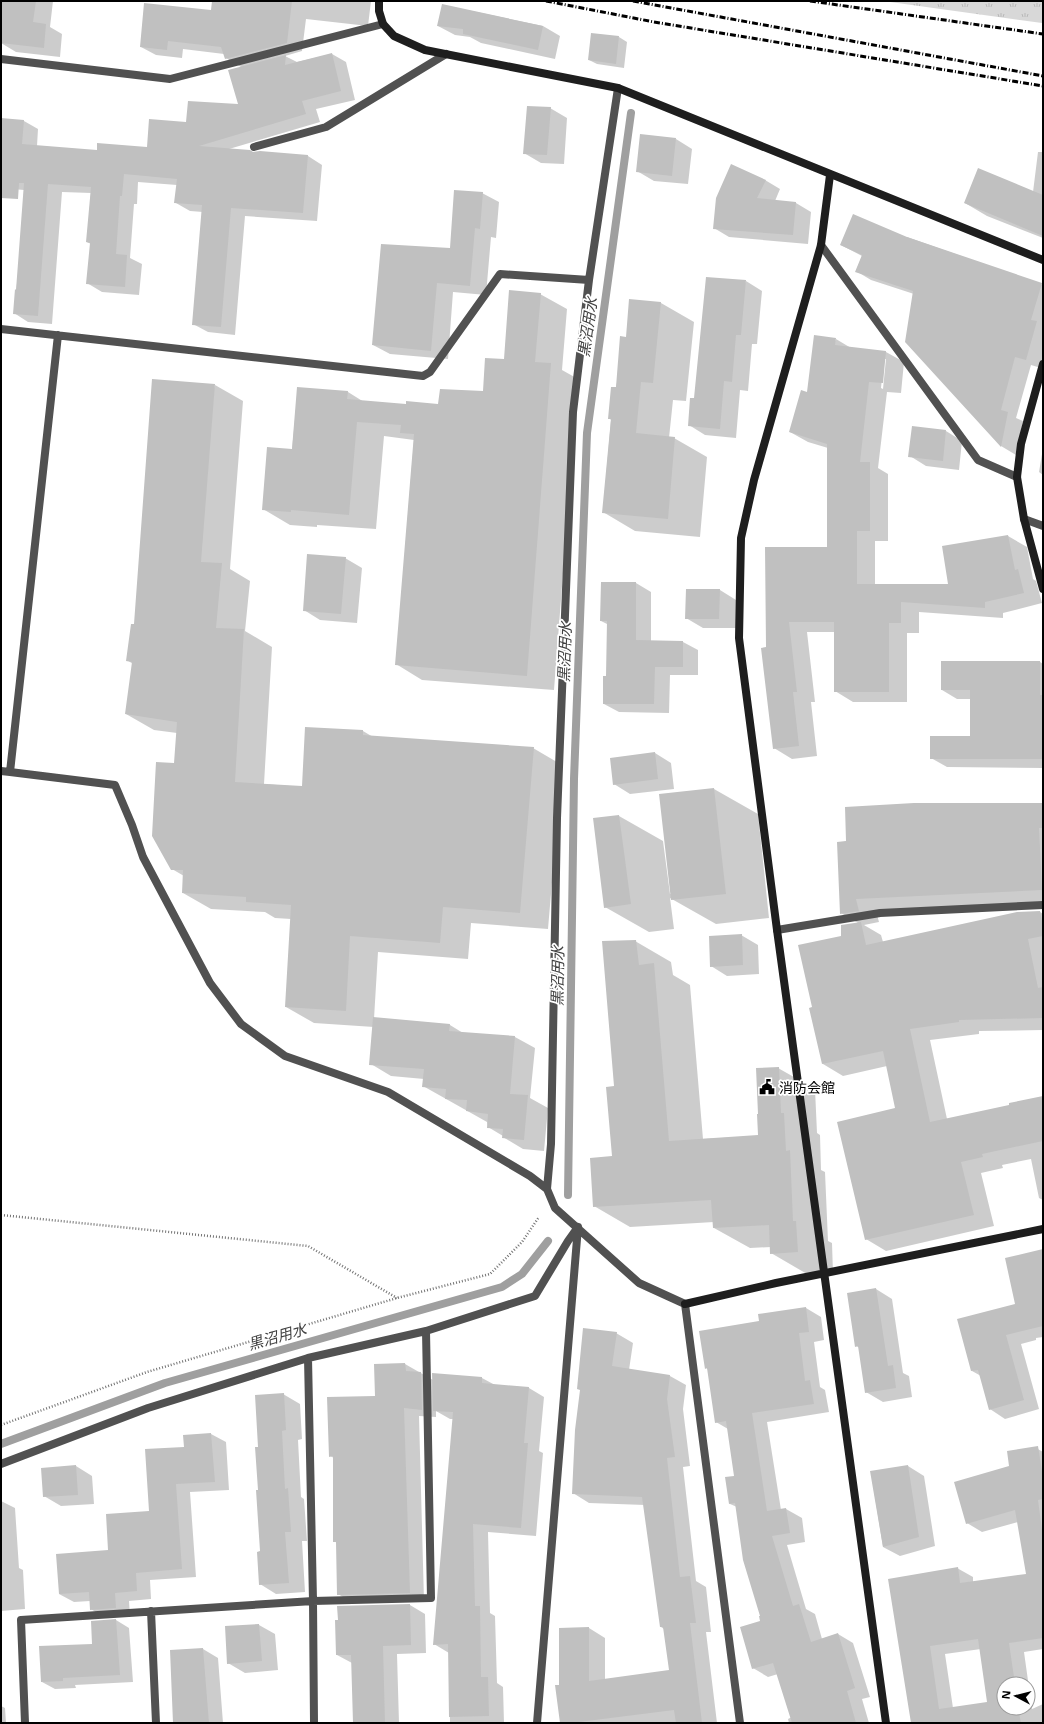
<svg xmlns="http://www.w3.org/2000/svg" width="1044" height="1724" viewBox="0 0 1044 1724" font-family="'Open Sans','Noto Sans JP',sans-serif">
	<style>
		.park { fill: url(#park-tufts) }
		.shadow { fill: #0003; fill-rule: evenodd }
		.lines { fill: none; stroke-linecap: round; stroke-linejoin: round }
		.stream { stroke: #9f9f9f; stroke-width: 8 }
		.building { fill: #c0c0c0; fill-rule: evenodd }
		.path { stroke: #737373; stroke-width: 2.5; stroke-dasharray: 1 2; stroke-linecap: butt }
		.street { stroke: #515151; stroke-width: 8 }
		.secondary { stroke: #1e1e1e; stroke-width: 8 }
		.rail { stroke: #000; stroke-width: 3; stroke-dasharray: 6 2 1 2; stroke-linecap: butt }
		.labels { text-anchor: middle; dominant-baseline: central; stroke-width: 3.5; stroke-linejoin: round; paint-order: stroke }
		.poi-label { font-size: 14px; fill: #000; stroke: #fff; text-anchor: start }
		.water-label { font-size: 15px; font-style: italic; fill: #404040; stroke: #fff }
	</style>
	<defs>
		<pattern id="park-tufts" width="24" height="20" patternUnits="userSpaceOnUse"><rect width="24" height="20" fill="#d8d8d8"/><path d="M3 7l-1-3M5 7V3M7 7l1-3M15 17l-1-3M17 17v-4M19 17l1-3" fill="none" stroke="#b8b8b8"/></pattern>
	</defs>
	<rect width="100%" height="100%" fill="#fff"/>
	<path class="park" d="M883,1H1043V24L1042,23Z"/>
	<path class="shadow" d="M2,1H53L50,27L62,34L60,57L16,52L1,43Z
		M213,1H371L368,26L306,19L302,51L285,56L297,62L332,54L346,62L355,100L316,109L320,122L229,149L253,153L308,156L322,165L317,221L245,216L235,335L208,332L193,324L203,212L190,211L176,203L177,185L138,182L137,204H134L130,258L142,264L139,295L102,292L87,283L91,244L87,242L91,193L62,192L52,324L28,322L14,313L22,234L24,190L1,188V119L24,121L38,129L37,146L97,151L147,148L187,123L239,105L241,67L226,58L224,54L183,49L182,58L156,55L141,47L212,12Z
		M443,5L543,26L560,36L555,59L481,43L470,37L455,35L438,26Z
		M619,37L627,42L624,68L597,64L589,60Z
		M550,108L567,118L564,164L541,163L524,153Z
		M676,139L692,149L688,184L654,181L637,171Z
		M1038,152H1043V238L987,216L965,203L1033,192Z
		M765,180L780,189L775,201L796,203L811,212L808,244L729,237L714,228Z
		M482,193L499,202L496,238L491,237L486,295L453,292L448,359L390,354L373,345L451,249Z
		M907,237L1043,285V362L1041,368L1031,365L1016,418L1023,421L1016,455L1001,446L906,342L914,294L871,280L856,271L862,256L841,245Z
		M746,281L762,291L757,344H752L748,391L740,390L736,438L705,435L689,425L695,399Z
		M540,294L567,309L562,370L578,379L554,690L422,680L396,664L414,440L384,436L376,529L317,525V527L290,525L263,509L292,450L298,388L348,392L364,402L407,405H439L484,392L505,360Z
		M630,300L661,303L694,322L686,401L673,400L669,438H674L707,457L700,537L635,531L603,512L611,420L609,418L627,338Z
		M836,339L851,348L886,352L904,362L901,393L887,392L878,468L888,474V541H875V585H949L943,547L1008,536L1027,547L1033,579L1036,581L1042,603L1003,613V618L919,612V633H907V702H853L835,691V632H807L815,702H811L817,756L792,759L774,748L767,648L828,548V448L808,442L790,432ZM884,359H886L883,389L881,388Z
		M215,385L243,401L230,569L250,581L245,631L272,647L264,784L303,787L363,731L373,737L533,748L562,765L548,929L471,923L468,959L378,952L374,1019L450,1025L463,1033L515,1037L535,1048L530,1098L548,1108L544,1151L523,1149L503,1137V1136L488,1127L487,1122L423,1086L424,1079L391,1076L371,1064L374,1027L314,1023L286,1007L291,919L275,918L265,912L211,909L183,893L184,876L172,869L177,733L154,730L126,714L133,664L127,660L135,625Z
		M946,431L962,441L959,470L926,466L910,456Z
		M1043,448V475L1039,472Z
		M345,558L362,568L357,623L320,620L304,610Z
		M602,583H636L651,592V641L683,642L698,650V675H670L669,713L619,712L604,704L607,677V624L601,621Z
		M720,590L736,600V628H703L686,618Z
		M1040,662L1043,664V768L947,767L931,758L971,737V699H957L942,690Z
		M655,753L671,763L674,789L630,794L614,784Z
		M714,789L758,814L769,918L716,924L670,898L674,929L649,932L605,907L594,819L619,816L663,841L670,894H672Z
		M1042,804L1043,902L876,911L879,922L864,925L881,935L883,942L1040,912L1043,914V1030L979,1031V1034L930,1040L947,1119L1011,1106L1043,1097V1200L1039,1198L1031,1159L1002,1165L1003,1168L981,1173L994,1226L886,1251L866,1239L896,1109L887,1066L843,1076L823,1064L813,1008L842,937L858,923L841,913L838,843Z
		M741,935L758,945L759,974L727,976L711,966Z
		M635,941L671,962L673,975L690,985L703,1139L759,1136L778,1068L815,1089L817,1133L820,1135L821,1170L825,1172L828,1241L832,1243L833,1273L807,1274L771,1253V1247L750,1248L714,1228V1222L630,1227L594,1206L613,1157L615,1087Z
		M1043,1250V1337L1036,1338V1340L1021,1344L1039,1409L1005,1419L990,1409L981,1376L972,1371L1016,1304Z
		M876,1289L892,1299L903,1373L909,1376L912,1397L883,1402L866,1392L860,1348L856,1346Z
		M806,1308L821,1317L824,1340L814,1342L820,1387L825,1390L829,1412L767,1422L781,1510L786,1509L802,1518L805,1542L787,1545L806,1609L815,1614L822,1639L838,1634L853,1643L870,1697L862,1699L869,1723H789L788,1719L792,1717L778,1674L768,1677L753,1668L762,1616L737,1507L730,1504L736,1477L728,1429L716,1422L709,1370L706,1368L760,1322Z
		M616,1333L633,1343L629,1370L670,1376L686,1385L683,1409L690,1466L683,1467L696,1581L706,1587L711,1632H706L717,1723H561L560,1686L589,1628L605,1638V1680L670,1671L664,1629L661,1627L645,1505L589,1503L573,1493Z
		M405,1364L433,1380V1374L482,1378L495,1385L529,1388L544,1397L539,1451L543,1453L536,1536L488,1532L490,1613L495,1616L497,1683L503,1687L504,1723H450L449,1653L434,1644L454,1419H450L436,1411V1417L419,1416L424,1601L353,1603L338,1594L337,1543L334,1541V1458L330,1456L376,1397L375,1365Z
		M283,1394L300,1404L302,1439L298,1440L301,1497L304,1499L307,1541H302L305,1592L276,1594L260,1584L261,1552L259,1447Z
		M211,1434L226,1442L229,1490L190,1492L196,1577L150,1580L151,1599L129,1601L130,1616L105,1618L91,1609L90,1601L74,1602L59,1594L109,1551L150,1512L185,1448L184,1436Z
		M1036,1448L1043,1452V1649L1024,1652L1032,1709L1043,1704V1723H912L889,1580L957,1568L973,1577V1583L1027,1575L1018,1522L982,1532L967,1523L1011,1467ZM981,1649L988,1703L953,1708L945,1654ZM1004,1684H1028V1708H1004Z
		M76,1466L92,1476L94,1504L61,1506L44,1496Z
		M908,1466L924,1476L935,1546L900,1556L883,1547L871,1472Z
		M1,1501L15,1508L19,1568L23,1570L25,1609L1,1611Z
		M410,1605L425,1614L426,1653L397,1654L399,1723H354L352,1663L337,1655Z
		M116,1620L129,1628L133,1682L75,1685L76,1688L55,1689L42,1682L93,1645Z
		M259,1625L275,1634L278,1670L245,1673L228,1663Z
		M203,1649L218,1658L223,1723H174Z
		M1,1706L5,1708L6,1723H1Z"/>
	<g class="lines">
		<path class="stream" d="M568,1195L574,779L587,433L631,113
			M1,1444L165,1383L502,1287L522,1274L548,1241"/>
	</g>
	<path class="building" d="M1,1H36L33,22L46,24L44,48L1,43Z
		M212,1H292L287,43L225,59L221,47L168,41L167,50L140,47L144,3L211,10Z
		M442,4L543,26L538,50L463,34V29L437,26Z
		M591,33L619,36L616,64L588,60Z
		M332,53L341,91L302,101L306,114L199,146L250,150L253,152L260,151L308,155L303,213L231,208L221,327L192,325L202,205L174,203L177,179L124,174L122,196H120L116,254L127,255L125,287L86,284L90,243L86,242L91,187L48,184L38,316L13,314L15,289L16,290L24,183H19L18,199L1,198V118L24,120L22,144L97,150V143L147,147L149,119L186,122L188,101L238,104L228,70L286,55L285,65Z
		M527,106L551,107L547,155L523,154Z
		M640,134L676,138L672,176L636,172Z
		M731,164L766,180L757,198L796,202L793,235L713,229L716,198Z
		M978,168L1043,195V236L964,203Z
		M454,190L483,192L480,229L475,228L470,286L437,283L431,351L372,345L381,244L450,248Z
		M853,214L907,237L1042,283L1031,320L1037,321L1026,360L1015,357L1001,410L1008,412L1001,447L905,342L913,291L855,272L862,255L840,245Z
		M706,277L746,280L741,335H736L732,382L724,381L720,429L688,426L690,398H694Z
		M509,290L541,293L535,362L551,363L527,676L395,665L414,434L400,433L401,425L357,422L349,515L291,510V512L262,510L267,447L292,449L297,387L348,391L347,399L406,404V401L438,404L440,389L483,391L485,358L504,359Z
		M629,299L661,302L653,383L641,382L636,433L675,437L668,519L602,513L611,419H608L611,387H616L620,336L626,337Z
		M814,335L836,338L835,345L886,351L883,383L869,382L860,462H870V531H857V584H948L942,546L1008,535L1015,570L1018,569L1024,593L985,602V608L901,602V623H889V692H834V622H789L797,692H793L799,746L773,749L761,648L766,647L765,547H827V444L789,432L801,390L807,392Z
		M152,379L215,384L201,562L222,563L216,628L244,629L235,782L302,786L305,727L363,730V735L534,747L520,913L443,907L440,943L350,936L346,1011L285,1007L291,905L246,902V897L182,893L183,870H171L152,836L156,762L174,763L177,722L125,714L132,662L126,661L131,624H134Z
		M912,426L946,430L943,461L908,457Z
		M307,554L346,557L341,614L303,611Z
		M601,582H636V640L683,641V667H655L654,704H603V676H606L607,621H600Z
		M686,589H720L719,619H685Z
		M941,661H1040V695H1042L1043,759H930V736H970V690H941Z
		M655,752L658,779L613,785L610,758Z
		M714,788L726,894L671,900L659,794Z
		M914,803H1042V828H1039L1042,890L856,899L859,911L840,914L837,842L846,841L845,807Z
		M619,815L631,904L604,908L593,818Z
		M1040,911L1043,926V936L1028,939L1038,988L1043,987V1018L959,1020V1022L910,1029L930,1122L1009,1105V1103L1043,1096V1141L982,1154L983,1157L961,1162L974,1215L865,1240L837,1122L895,1108L883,1051L822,1064L809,1008L812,1007L798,945L841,936V925L861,922L866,945L1017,912Z
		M742,934L743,965L710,967L709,936Z
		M636,940L639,965L654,963L669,1141L758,1135L757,1114H758L756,1068L779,1067L781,1113H784L786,1151L790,1150L793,1221H796L798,1252L770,1254L769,1225L713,1228L711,1200L593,1207L590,1158L612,1156L606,1087L614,1086L602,941Z
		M373,1017L450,1024L449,1031L515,1036L510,1094L528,1095L524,1140L502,1138L503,1129L487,1128L488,1114L466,1111L467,1100L445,1099L446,1089L422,1087L424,1069L369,1065Z
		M1043,1249V1326L1006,1335L1024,1400L989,1410L978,1370L971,1371L957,1319L1015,1304L1005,1258Z
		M876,1288L888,1366L893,1365L896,1388L865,1393L858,1346L855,1347L847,1293Z
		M806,1307L809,1332L799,1333L805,1381L810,1380L814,1404L752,1413L767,1511L786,1508L790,1533L772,1536L793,1606L799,1604L811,1642L838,1633L855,1688L847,1691L856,1723H792L773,1663L752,1669L740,1627L760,1621L759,1616H760L743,1560L735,1503L729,1504L725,1477L734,1476L726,1421L715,1423L707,1368L705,1369L699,1331L759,1321L758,1314Z
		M583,1328L617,1332L612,1366L670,1375L667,1399L675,1457L667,1458L680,1577L690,1576L696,1623H690L702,1723H676L674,1710L571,1723H560L555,1685H559V1628L589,1627V1681L669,1670L663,1627H660L642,1497L572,1494L575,1430L580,1390L577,1389Z
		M405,1363L406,1371L421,1372L422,1410L404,1408L410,1593L337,1595L336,1542H333V1456L329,1457L327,1397L375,1396L374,1364Z
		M432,1373L482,1377V1383L529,1387L524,1443H528L521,1528L473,1524L475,1606H480L481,1677H488L489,1716L449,1717L448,1644L433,1645L453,1412L433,1411Z
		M284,1393L286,1430L282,1431L285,1489L288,1488L291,1532H285L289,1583L259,1585L257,1552L260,1551L256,1490H258L255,1447H258L255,1395Z
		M211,1433L215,1482L176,1484L182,1569L136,1573L137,1591L115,1593L116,1608L90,1610L89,1592L59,1594L56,1554L108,1550L106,1514L149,1511L145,1449L184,1447L183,1435Z
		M1038,1446L1043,1478V1499L1038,1500L1043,1537V1638L1009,1643L1015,1684H1004V1708H1018L1021,1723H911L888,1579L958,1567L960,1583L1026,1574L1015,1510L966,1524L954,1482L1009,1466L1007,1451ZM978,1639L987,1702L939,1709L930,1646Z
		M76,1465L78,1495L43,1497L41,1468Z
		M908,1465L919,1537L883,1547L870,1471Z
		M410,1604L411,1645L383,1646L385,1723H353L351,1655H336L335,1620H338L337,1606Z
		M116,1619L120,1675L63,1678V1681L41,1682L39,1646L92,1644L91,1621Z
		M259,1624L262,1661L227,1664L225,1626Z
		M203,1648L209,1723H173L170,1650Z"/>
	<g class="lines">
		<path class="path" d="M1,1215L308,1246L397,1298
			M1,1425L147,1372L397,1298L490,1274L522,1242L539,1217"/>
		<path class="street" d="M1,59L170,79L383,24
			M618,88L589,280L573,412L557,818L551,1144L547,1189L555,1208L639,1283L685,1304L740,1723
			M254,147L326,127L446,54
			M821,245L978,460L1017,477
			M1,329L423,376L430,372L500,274L589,280
			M58,335L10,772L115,785L132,825L143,857L210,983L241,1024L285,1056L388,1092L530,1176L547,1189
			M1024,519L1043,526
			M1,771L10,772
			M777,930L880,913L1043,905
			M308,1358L313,1601L314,1723
			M1,1464L148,1408L308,1358L426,1331L535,1296L568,1241L578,1227
			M151,1611L156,1723
			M25,1723L21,1620L313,1601L431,1598L426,1331
			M537,1723L578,1227"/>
		<path class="secondary" d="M379,1V11L383,24L394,36L425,50L618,88L1043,260
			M830,175L821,245L754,480L741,538L739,638L777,930L886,1723
			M1043,364L1021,444L1017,477L1024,519L1043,589
			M685,1304L776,1283L1043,1229"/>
		<path class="rail" d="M546,1L654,22L1043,86
			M633,1L1043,76
			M810,1L1043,34"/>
	</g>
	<defs>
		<symbol id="civic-bare" viewBox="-9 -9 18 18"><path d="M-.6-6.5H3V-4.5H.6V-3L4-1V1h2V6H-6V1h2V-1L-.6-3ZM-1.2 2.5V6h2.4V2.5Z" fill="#000" stroke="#fff" stroke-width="2.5" paint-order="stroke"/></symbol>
	</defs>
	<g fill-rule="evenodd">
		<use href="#civic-bare" x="756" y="1076" width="22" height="22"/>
	</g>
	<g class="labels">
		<g class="poi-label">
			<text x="779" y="1087">消防会館</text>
		</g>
		<g class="water-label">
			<text transform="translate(587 327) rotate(-82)">黒沼用水</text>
			<text transform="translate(564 652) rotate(-88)">黒沼用水</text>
			<text transform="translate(557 976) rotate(-89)">黒沼用水</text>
			<text transform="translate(277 1336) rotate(-16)">黒沼用水</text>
		</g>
	</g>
	<rect width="1044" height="1724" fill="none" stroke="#000000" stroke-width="4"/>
	<g transform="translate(1016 1696) rotate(277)"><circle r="19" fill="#ffffff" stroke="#999999"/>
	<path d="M0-3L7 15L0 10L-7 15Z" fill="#000000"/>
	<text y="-6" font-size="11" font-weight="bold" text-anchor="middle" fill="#000000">N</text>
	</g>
</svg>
